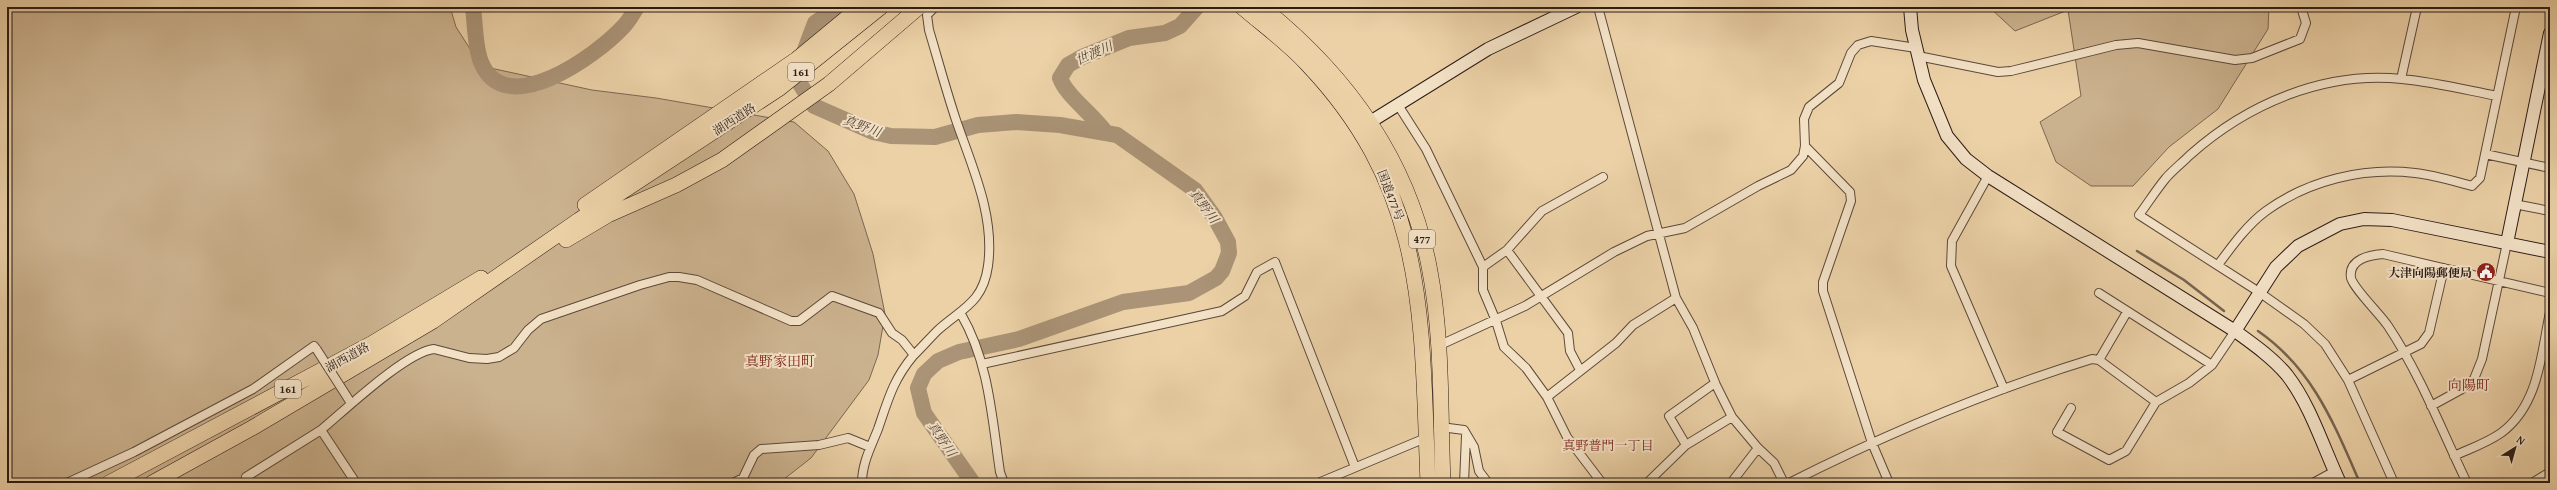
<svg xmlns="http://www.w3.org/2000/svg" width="2557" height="490" viewBox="0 0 2557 490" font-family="'Gentium Book Plus','Noto Serif JP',serif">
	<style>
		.green { fill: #cbb28e; stroke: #7b6752 }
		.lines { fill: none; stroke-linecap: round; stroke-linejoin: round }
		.stream { stroke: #776350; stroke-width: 2.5 }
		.river { stroke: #aa9376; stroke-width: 16 }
		.street-casing { stroke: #5b493a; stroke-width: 10 }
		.secondary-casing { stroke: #2b1c16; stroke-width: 14 }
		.highway-casing { stroke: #2b1c16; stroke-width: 16 }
		.street { stroke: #f3e1c6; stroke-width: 8 }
		.secondary { stroke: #f3e1c6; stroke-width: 12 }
		.highway { stroke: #ecd1a7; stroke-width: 15 }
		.street-bridge-casing { stroke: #5b493a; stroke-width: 10; stroke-linecap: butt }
		.street-bridge { stroke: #f3e1c6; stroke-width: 8 }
		.labels { text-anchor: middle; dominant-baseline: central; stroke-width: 4; stroke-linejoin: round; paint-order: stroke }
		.shield { fill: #f3e1c6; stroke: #67574b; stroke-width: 1 }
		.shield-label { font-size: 11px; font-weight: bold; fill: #2b1c16 }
		.street-label { font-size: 12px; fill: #2b1c16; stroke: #f3e1c6 }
		.poi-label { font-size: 12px; font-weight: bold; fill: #2b1c16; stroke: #f3e1c6; text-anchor: end }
		.water-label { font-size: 13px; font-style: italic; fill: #574638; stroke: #f3e1c6 }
		.neighbourhood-label { font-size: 13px; fill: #7a1f14; stroke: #f3e1c6 }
		.quarter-label { font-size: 14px; fill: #7a1f14; stroke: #f3e1c6 }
	</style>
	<rect width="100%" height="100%" fill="#ecd1a7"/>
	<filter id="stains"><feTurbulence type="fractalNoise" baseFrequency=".005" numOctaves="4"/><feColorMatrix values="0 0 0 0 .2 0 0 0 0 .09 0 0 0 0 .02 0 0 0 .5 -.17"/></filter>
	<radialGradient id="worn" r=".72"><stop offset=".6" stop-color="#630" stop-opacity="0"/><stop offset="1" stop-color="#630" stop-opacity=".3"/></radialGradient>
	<path class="green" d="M7,7H450L456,27L481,66L592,90L656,98L794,122L828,151L854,194L873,254L885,314L878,355L869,380L811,458L779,483H7Z
		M1989,7H2269L2268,29L2218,109L2169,147L2133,186H2091L2056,162L2040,122L2081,96L2068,10L2015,31Z"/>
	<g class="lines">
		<path class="stream" d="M2137,251L2184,280L2224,311
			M2258,331C2313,369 2334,424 2360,483"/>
		<path class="river" d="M473,7C475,22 475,48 481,62C505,122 596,56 623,27C629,21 633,13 637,7
			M839,7L815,23L795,76L814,106L873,132L891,136L935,137L978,125L1016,122L1060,125L1117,135L1195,190L1215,218L1228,242L1229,253L1222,271L1216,278L1189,293L1123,302L1019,339L959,352L938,361L924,374L918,388L924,413L973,483
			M1106,133C1093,114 1067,97 1060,78L1068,65L1082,57L1129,38L1165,33L1180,26L1197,7"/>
		<defs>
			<path id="street" d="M1598,7L1676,298L1693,328L1716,385L1732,417L1758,448L1774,463L1784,483
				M1918,56L1998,72L2011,71L2116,45L2138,43L2235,60L2252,58L2300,39L2306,23L2301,7
				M2401,79L2417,7
				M1398,105L1426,149L1483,267V290L1496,321L1504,347L1526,368L1547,397L1567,437L1602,483
				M1805,146L1850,192L1851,201L1823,282V291L1872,443L1889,483
				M2485,154L2550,168
				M1988,176L1952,241L1951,266L2004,389
				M2514,204L2550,211
				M1507,250L1568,333L1570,351L1580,370
				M2218,265C2232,246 2247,225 2266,211C2309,180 2364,167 2415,173C2434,175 2453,181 2472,186L2480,178L2516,7
				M1483,267L1507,250L1542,211L1603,177
				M2099,293L2212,365
				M2127,312L2099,360L2156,402L2189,383L2212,365L2235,331
				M961,314C989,362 992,418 1000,472L1004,483
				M1438,346L1525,306L1614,252L1647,236L1685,228L1758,186L1791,170L1803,156L1805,146L1804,119L1809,107L1839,83L1851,53L1858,45L1871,41L1916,48
				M982,364L1222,311L1245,296L1257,272L1275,262L1355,467
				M2348,380L2421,344L2429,333L2444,268
				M1547,397L1616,343L1633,325L1676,298
				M2431,406L2462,389L2474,379L2482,359L2507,243
				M2071,408L2057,432L2109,460L2126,451L2156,402
				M1438,429L1441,427L1464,430L1474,447L1479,471L1488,483
				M1686,445L1669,416L1715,383
				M2454,456C2469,449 2487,443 2501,433C2539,405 2541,355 2550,312
				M246,477L321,430
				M67,483L134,452L253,389L314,346L317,350
				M356,483L321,430C345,410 406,352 434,349L469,358L487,359L499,357L514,348L528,330L541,319L640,285L669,277H679L697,280L791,321H799L832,296L879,313L892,333L902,340L914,355
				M733,483L743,478L754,455L761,449L819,445L848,438L870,447
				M862,483C862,463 871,447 878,429C888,400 893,380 913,356C921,348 930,338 938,330C963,308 983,302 988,266C995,215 972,167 956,120C946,90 938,60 929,30L927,15L935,7
				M1318,483L1428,437
				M1464,483L1466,436
				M1647,483L1686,445L1732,417
				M1731,483L1758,448
				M1789,483C1886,434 1988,391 2092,359L2099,360
				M2313,483L2335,471
				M2394,483L2348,380L2325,344L2304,324L2259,292L2139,215C2148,203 2156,190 2166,178C2173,170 2182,163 2190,155C2247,104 2324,71 2402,79C2434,82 2466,90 2497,96
				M2467,483C2442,431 2420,374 2388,326C2380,314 2354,289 2351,278C2348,259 2370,255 2383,254L2550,293
				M2532,483L2550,472"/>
			<path id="secondary" d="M1910,7L1912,30L1924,80L1947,136L1966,159L1988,176L2235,331C2253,344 2273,358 2287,375C2311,406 2323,447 2340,483
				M1362,127L1488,49L1576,7
				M2507,243L2550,33
				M2235,331L2276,267L2298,246L2340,224L2364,219L2392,220L2550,252"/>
			<path id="highway" d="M1242,7C1264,26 1288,43 1308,65C1429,193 1421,319 1428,483
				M1262,7C1346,74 1408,159 1429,266C1443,337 1440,411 1443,483
				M585,205L797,59L860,7
				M566,240L608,215L676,185L722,160L829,84L919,7
				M109,483L371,344L481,278
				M152,483L252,428L433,321L579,220L780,88L881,7"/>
		</defs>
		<use href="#street" class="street-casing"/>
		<use href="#secondary" class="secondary-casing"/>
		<use href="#highway" class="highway-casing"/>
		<use href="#street" class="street"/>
		<use href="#secondary" class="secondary"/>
		<use href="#highway" class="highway"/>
		<defs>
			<path id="street-bridge" d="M317,350L349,400"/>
		</defs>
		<use href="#street-bridge" class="street-bridge-casing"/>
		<use href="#street-bridge" class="street-bridge"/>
	</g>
	<defs>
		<symbol id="civic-disc" viewBox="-11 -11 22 22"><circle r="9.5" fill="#8f2418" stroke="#f3e1c6"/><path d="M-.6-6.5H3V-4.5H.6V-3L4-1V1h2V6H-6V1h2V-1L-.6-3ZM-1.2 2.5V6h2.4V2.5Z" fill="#fff"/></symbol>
	</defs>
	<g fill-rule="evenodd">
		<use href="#civic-disc" x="2475" y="261" width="22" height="22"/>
	</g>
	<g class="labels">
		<g class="shield">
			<rect x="788" y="63" width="26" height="18" rx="3"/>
			<rect x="1409" y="230" width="26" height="18" rx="3"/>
			<rect x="275" y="380" width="26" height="18" rx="3"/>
		</g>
		<g class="shield-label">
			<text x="801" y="72">161</text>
			<text x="1422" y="239">477</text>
			<text x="288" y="389">161</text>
		</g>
		<g class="street-label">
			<text transform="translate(734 119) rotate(-33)">湖西道路</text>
			<text transform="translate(1391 195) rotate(69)">国道477号</text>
			<text transform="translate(347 357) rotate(-29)">湖西道路</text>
		</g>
		<g class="poi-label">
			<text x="2472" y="272">大津向陽郵便局</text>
		</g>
		<g class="water-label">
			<text transform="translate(1094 53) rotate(-24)">世渡川</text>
			<text transform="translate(862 126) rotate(20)">真野川</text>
			<text transform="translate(1204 206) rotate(53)">真野川</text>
			<text transform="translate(942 439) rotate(55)">真野川</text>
		</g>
		<g class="neighbourhood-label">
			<text x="1608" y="445">真野普門一丁目</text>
		</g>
		<g class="quarter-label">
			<text x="780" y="361">真野家田町</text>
			<text x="2469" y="385">向陽町</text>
		</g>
	</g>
	<rect width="2557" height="490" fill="none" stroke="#ecd1a7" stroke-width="24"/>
	<rect x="8" y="8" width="2541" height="474" fill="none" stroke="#2b1c16" stroke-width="2"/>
	<rect x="12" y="12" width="2533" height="466" fill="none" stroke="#2b1c16"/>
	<g transform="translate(2515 448) rotate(37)" stroke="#f3e1c6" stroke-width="3" paint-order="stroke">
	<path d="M0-3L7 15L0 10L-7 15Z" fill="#2b1c16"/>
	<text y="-6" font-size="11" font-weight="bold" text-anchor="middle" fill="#2b1c16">N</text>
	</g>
	<rect width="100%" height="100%" filter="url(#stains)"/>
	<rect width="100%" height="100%" fill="url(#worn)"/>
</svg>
